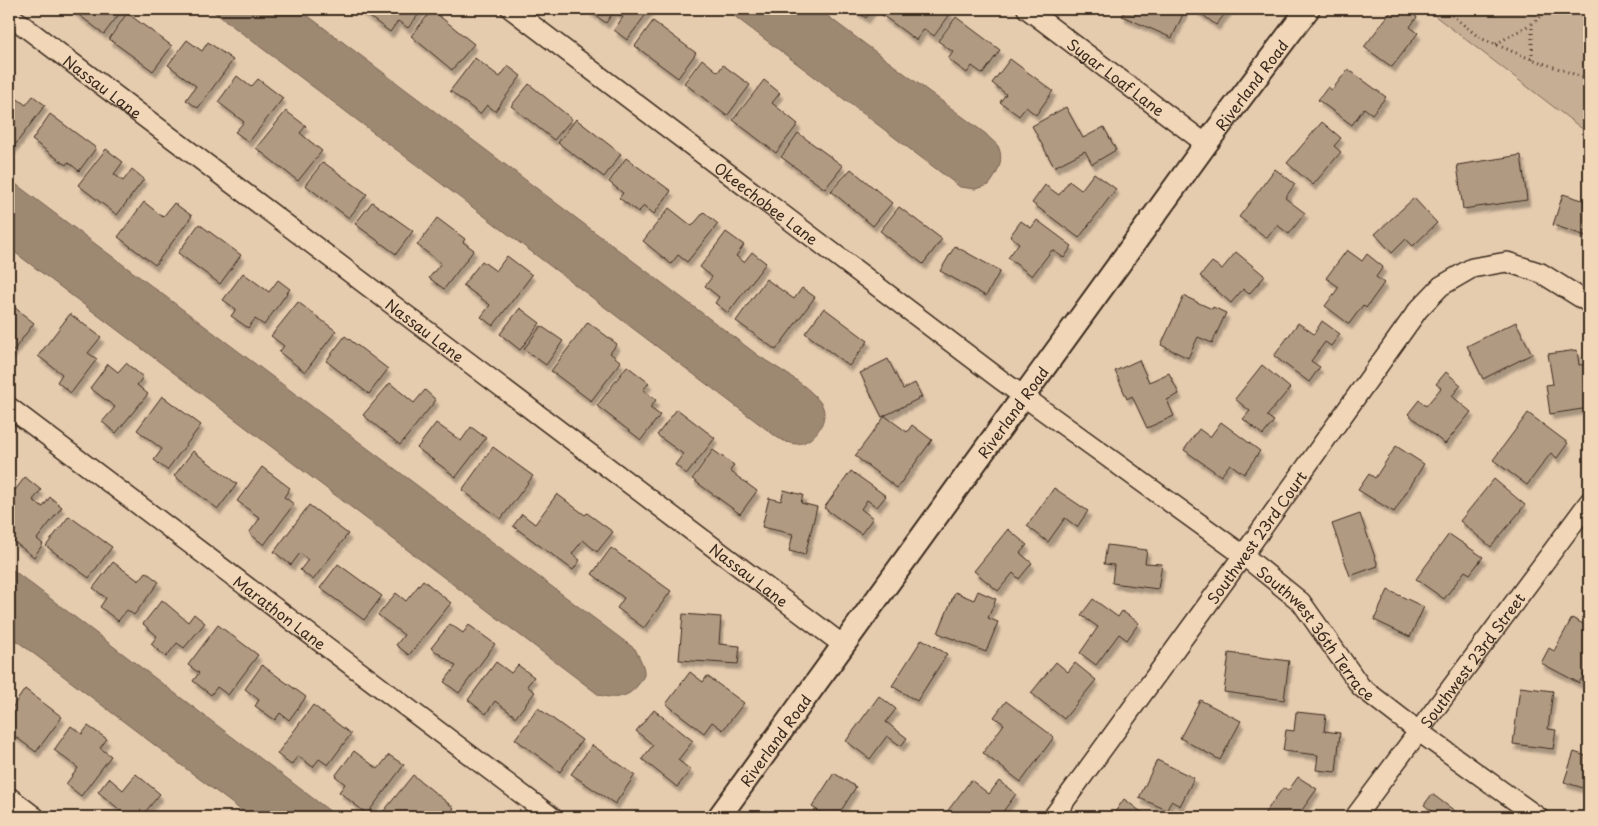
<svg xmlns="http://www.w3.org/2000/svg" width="1598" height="826" viewBox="0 0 1598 826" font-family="'Playpen Sans',sans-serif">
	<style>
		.green { fill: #c6ae94; stroke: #806c59 }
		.water { fill: #9d8872; stroke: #766250 }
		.building { fill: #b19a82; stroke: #3b2a1e; filter: url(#shadow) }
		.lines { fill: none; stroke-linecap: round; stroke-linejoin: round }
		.minor-casing { stroke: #3b2a1e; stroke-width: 22 }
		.tertiary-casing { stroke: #3b2a1e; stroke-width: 26 }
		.path { stroke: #3b2a1e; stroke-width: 3; stroke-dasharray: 1 4; stroke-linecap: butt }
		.minor { stroke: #f1d7b8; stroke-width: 19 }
		.tertiary { stroke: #f1d7b8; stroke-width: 22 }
		.labels { text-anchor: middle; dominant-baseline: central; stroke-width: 4.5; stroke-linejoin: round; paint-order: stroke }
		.street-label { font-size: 15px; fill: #3b2a1e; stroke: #f1d7b8 }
	</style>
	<defs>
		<filter id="shadow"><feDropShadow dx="3" dy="5.5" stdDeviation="1" flood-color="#0004"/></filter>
	</defs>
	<rect width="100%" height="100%" fill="#e6ccaf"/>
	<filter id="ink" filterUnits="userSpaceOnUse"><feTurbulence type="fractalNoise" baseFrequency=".02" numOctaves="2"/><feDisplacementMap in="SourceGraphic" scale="10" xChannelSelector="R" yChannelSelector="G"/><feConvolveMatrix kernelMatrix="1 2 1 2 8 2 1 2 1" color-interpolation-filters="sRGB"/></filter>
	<g filter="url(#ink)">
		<path class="green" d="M1426,9H1589V134Z"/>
		<path class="water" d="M210,9H299L759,356C778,369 806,383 820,402C832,417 815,443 797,444C790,444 784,441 778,438Z
			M725,9H818L986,134C989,138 995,142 998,146C1005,160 997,175 989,185L975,189L960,187Z
			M9,179L635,649C639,657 645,666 644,675C643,678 640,683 638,685C627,699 614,699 599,695L9,248Z
			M9,567L331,812L339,817H250L9,635Z"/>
		<path class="building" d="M71,9H123L104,34Z
			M359,9H423L408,28L398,21L390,32Z
			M589,9H650L627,40L614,30L623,17L614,11L606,23L588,10Z
			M854,9H873L866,18Z
			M887,9H946L951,13L934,36L924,29L916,40L882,15Z
			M1125,9H1183L1185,10L1172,38L1122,16Z
			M1195,9H1229L1216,25Z
			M1393,9H1406L1417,17L1410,27L1418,33L1392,67L1364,47Z
			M432,10L474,44L452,70L411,36Z
			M127,13L172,46L153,71L109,39Z
			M956,17L1000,50L983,74L972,66L967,73L948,59L953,52L938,41Z
			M653,21L696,53L678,78L635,46Z
			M187,40L202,51L208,42L233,60L198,108L186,100L196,86L168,65Z
			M475,58L500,77L508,66L521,76L495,111L487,105L480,114L450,91Z
			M702,59L718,72L723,65L750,85L727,116L684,83Z
			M1010,59L1053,91L1036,115L1026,107L1019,116L1000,102L1006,94L992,83Z
			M1348,69L1386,97L1372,114L1364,108L1352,125L1318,100L1328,87L1332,90Z
			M237,76L251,87L258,79L283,98L249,142L235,132L244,122L218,102Z
			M764,80L780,93L772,103L798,124L776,153L733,120Z
			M529,84L572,119L554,140L511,106Z
			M9,93L26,105L33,96L45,105L12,149L9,147Z
			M1066,107L1083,138L1104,127L1116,150L1092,164L1085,151L1054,167L1032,126Z
			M286,111L306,126L300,133L322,151L298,181L256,148Z
			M50,114L96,148L79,171L68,162L66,165L32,140Z
			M576,119L621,154L604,177L558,143Z
			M1322,122L1341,138L1334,146L1341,152L1313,185L1287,163Z
			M798,133L843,166L825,189L781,157Z
			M106,149L123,162L114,174L123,181L132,169L144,179L117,215L78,185Z
			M1521,155L1527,200L1463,209L1457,165Z
			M626,158L671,191L654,214L644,206L638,212L619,198L623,193L609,182Z
			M323,162L367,194L349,218L305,185Z
			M851,169L892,203L873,226L831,191Z
			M1275,169L1295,184L1285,198L1305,213L1289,234L1277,225L1267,238L1239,217Z
			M1094,173L1116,189L1079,238L1032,203L1045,185L1059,195L1069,181L1081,190Z
			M1563,194L1589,202V237L1553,225Z
			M1414,198L1437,223L1413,246L1406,239L1392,253L1375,234Z
			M144,202L163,217L174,203L192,216L155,265L118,237Z
			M372,202L413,231L396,254L355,224Z
			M899,207L942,239L923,264L880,231Z
			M669,208L692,226L704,212L718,224L687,262L678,255L671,264L643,241Z
			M437,218L465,239L463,242L474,250L444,289L429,278L441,263L417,245Z
			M1037,220L1072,246L1064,258L1052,250L1032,276L1008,258L1019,243L1010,236L1021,221L1031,228Z
			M199,224L241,255L220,284L178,253Z
			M726,232L744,245L736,256L744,262L752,252L766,263L728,313L715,303L719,297L705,286L712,277L700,267Z
			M955,246L1000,271L986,296L940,271Z
			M1347,250L1362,261L1367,254L1383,267L1376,277L1384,283L1366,308L1363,305L1349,324L1325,306L1339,287L1326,278Z
			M1236,252L1265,276L1249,294L1243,289L1231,303L1200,276L1212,262L1222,269Z
			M507,256L532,275L493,326L481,317L490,305L463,285L482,261L496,271Z
			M243,273L269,292L278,280L290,289L264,325L255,319L248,328L231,316L236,309L223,300Z
			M766,279L794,299L802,288L815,297L776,350L736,321Z
			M1184,296L1212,309L1213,307L1226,313L1212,343L1198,337L1188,358L1161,345Z
			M298,302L336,331L305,372L279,352L284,346L271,336Z
			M9,303L34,323L11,354L9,352Z
			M520,308L540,323L520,350L500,334Z
			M824,308L868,341L849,366L805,333Z
			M70,314L101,337L88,353L97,359L71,393L57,382L62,374L38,356Z
			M1322,321L1340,334L1331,346L1325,342L1311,361L1320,367L1309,382L1274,356L1298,323L1314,334Z
			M588,322L617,344L610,353L621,362L591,401L551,371Z
			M1516,322L1532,354L1483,379L1467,346Z
			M541,326L563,341L546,365L524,349Z
			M345,336L388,369L369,394L326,361Z
			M1577,350L1579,365L1589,364V408L1550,414L1546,385L1553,384L1548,354Z
			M888,359L903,389L915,383L922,397L882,417L860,373Z
			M1139,360L1149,382L1169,373L1179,394L1167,400L1174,416L1147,428L1132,396L1127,399L1115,371Z
			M126,363L143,377L137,385L148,394L116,433L102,422L115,407L90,388L108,364L118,372Z
			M1262,365L1290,388L1267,416L1274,421L1263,435L1243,419L1250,411L1235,399Z
			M627,366L649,383L643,390L656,400L650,408L660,415L641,440L597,406Z
			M1446,372L1461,385L1452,396L1471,412L1445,444L1408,414L1419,400L1426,406L1441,388L1436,384Z
			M390,383L414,403L425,390L436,400L400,445L363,415Z
			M162,396L201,425L167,470L154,460L162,449L137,430Z
			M677,409L715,438L687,474L675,465L683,454L657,435Z
			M1528,413L1568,443L1557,458L1551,453L1527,485L1493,460Z
			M885,416L907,432L912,425L932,440L897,488L855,456Z
			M1221,422L1260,451L1244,474L1230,464L1221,476L1184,450L1199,429L1210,437Z
			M436,423L461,441L471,427L486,438L456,477L417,448Z
			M1396,446L1424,464L1394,512L1358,490L1369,474L1375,478Z
			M493,447L533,476L501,519L462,490Z
			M713,450L734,465L730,471L757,491L740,514L692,479Z
			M193,451L237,484L218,509L174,476Z
			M262,467L290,488L284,497L294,504L264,545L249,533L260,518L237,501Z
			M851,471L886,496L877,507L867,500L861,509L873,518L861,534L824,508Z
			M25,477L41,490L33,500L43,507L50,497L62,507L37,539L43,544L34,557L9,538V498Z
			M1494,479L1525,505L1491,547L1460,521Z
			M1054,488L1088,511L1077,527L1065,518L1048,542L1027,526Z
			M784,490L803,495L801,503L817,507L805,555L789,551L793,534L762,527L769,498L781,501Z
			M557,494L585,515L587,513L613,532L597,552L583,540L572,554L580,560L573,570L513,526L522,514L535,524Z
			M309,505L348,534L313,580L300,570L308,560L300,553L291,565L274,552Z
			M1360,514L1378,566L1350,576L1332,524Z
			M69,516L112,547L89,578L46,546Z
			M1008,529L1027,545L1020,553L1032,563L1019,579L1013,573L998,591L974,571Z
			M1449,534L1483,557L1470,574L1465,571L1444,599L1416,579Z
			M1107,545L1147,550L1145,563L1162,564L1158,589L1112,583L1114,565L1104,564Z
			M611,548L671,591L644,628L617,608L624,598L592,574Z
			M113,562L139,581L146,572L159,582L134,615L127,610L118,621L100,607L106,598L93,588Z
			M338,564L382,596L364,620L320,588Z
			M423,580L451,603L409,655L396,645L404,635L378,615L396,593L406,601Z
			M1388,590L1424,607L1410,637L1374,620Z
			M978,591L996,599L988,618L998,622L986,652L938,633L955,592L974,600Z
			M1093,599L1118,617L1122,611L1139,623L1127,640L1119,634L1096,665L1080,653L1098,627L1081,615Z
			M162,600L188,622L194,614L205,623L184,648L177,643L166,657L151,644L157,636L143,624Z
			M683,614L721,617L719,644L740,646L738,664L679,660Z
			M1572,618L1589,627V665L1579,683L1541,663L1549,648L1554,651Z
			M450,624L463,633L469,625L495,644L459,693L444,682L456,666L431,648Z
			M218,625L258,655L228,695L217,687L211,695L193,681L199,673L188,665Z
			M922,639L947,654L917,701L892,686Z
			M1229,653L1289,661L1284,700L1224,692Z
			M496,662L511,673L518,665L534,677L527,686L535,692L516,717L495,701L486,714L468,700Z
			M1056,662L1068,672L1075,663L1096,680L1064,719L1031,693Z
			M262,665L306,697L289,720L280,713L275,720L255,706L259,700L245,689Z
			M690,672L703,682L707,676L744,703L723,730L712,722L704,733L666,704Z
			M1520,687L1553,691L1548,729L1556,730L1553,749L1513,744Z
			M25,689L62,717L36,752L9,732V712Z
			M879,696L896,709L886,722L907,738L901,746L887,736L870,759L846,741Z
			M1200,700L1241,721L1220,760L1180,738Z
			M1006,701L1054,737L1021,782L983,753L1004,724L994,717Z
			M313,705L351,734L328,765L319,759L313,767L298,756L291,765L277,754Z
			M538,708L582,740L560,772L515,739Z
			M654,710L693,741L678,760L691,770L677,787L642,759L653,745L636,731Z
			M1296,712L1326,715L1324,731L1340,733L1336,772L1316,770L1318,755L1283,751L1286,730L1294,731Z
			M71,726L82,734L88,726L107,739L100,748L111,756L81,796L66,784L78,768L54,750Z
			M592,745L635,775L615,804L571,774Z
			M354,751L378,769L389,755L404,765L367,814L339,792L345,784L335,776Z
			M1574,752L1589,757V790L1564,782Z
			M1157,760L1194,778L1180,806L1171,801L1167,810L1139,798Z
			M834,773L856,787L837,817H828L812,807Z
			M136,774L160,794L141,817H122L125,814L98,792L109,778L123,790Z
			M413,775L454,808L446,817H410L408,815L406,817H379Z
			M1298,777L1317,789L1297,817H1262L1283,788L1288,791Z
			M971,780L989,794L999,781L1016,794L999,817H951L946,813Z
			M1432,794L1463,817H1427L1432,811L1424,805Z
			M1124,799L1144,814L1142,817H1122L1115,812Z"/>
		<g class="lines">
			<defs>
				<g id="minor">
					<path id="s1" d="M511,9L1001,380L1243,555L1301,602L1361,687L1418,731L1538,817"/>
					<path id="s2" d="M1027,9L1206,144"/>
					<path id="s3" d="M9,15L843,645"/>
					<path id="s4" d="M9,407L552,817"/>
					<path d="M9,797L35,817"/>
					<path id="s5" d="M1053,817L1229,575L1418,310L1441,286L1472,268L1507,262L1541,273L1589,303"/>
					<path id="s6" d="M1355,817L1589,502"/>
				</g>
				<g id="tertiary">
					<path id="s7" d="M719,817L1206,144L1308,9"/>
				</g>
			</defs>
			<use href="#minor" class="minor-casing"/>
			<use href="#tertiary" class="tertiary-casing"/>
			<path class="path" d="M1444,9L1480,38L1526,57L1582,77L1589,83
				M1496,44L1531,24
				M1532,59V24L1549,9"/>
			<use href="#minor" class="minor"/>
			<use href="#tertiary" class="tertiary"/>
		</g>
	</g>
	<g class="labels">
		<g class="street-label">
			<text stroke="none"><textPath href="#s2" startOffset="112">Sugar Loaf Lane</textPath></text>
			<text stroke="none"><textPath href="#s7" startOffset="905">Riverland Road</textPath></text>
			<text stroke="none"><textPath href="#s3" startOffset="118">Nassau Lane</textPath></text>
			<text stroke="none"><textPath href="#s1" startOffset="321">Okeechobee Lane</textPath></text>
			<text stroke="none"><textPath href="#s3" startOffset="522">Nassau Lane</textPath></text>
			<text stroke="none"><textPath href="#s7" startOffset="500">Riverland Road</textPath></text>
			<text stroke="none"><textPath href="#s5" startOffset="346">Southwest 23rd Court</textPath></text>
			<text stroke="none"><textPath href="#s3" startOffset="928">Nassau Lane</textPath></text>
			<text stroke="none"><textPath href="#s4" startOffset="340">Marathon Lane</textPath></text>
			<text stroke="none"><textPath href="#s1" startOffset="1021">Southwest 36th Terrace</textPath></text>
			<text stroke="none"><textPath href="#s6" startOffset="196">Southwest 23rd Street</textPath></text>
			<text stroke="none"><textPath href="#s7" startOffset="95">Riverland Road</textPath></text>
		</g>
	</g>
	<rect width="1598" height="826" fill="none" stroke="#f1d7b8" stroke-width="30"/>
	<rect x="15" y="15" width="1568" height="796" fill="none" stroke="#3b2a1e" stroke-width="2" filter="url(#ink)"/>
</svg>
